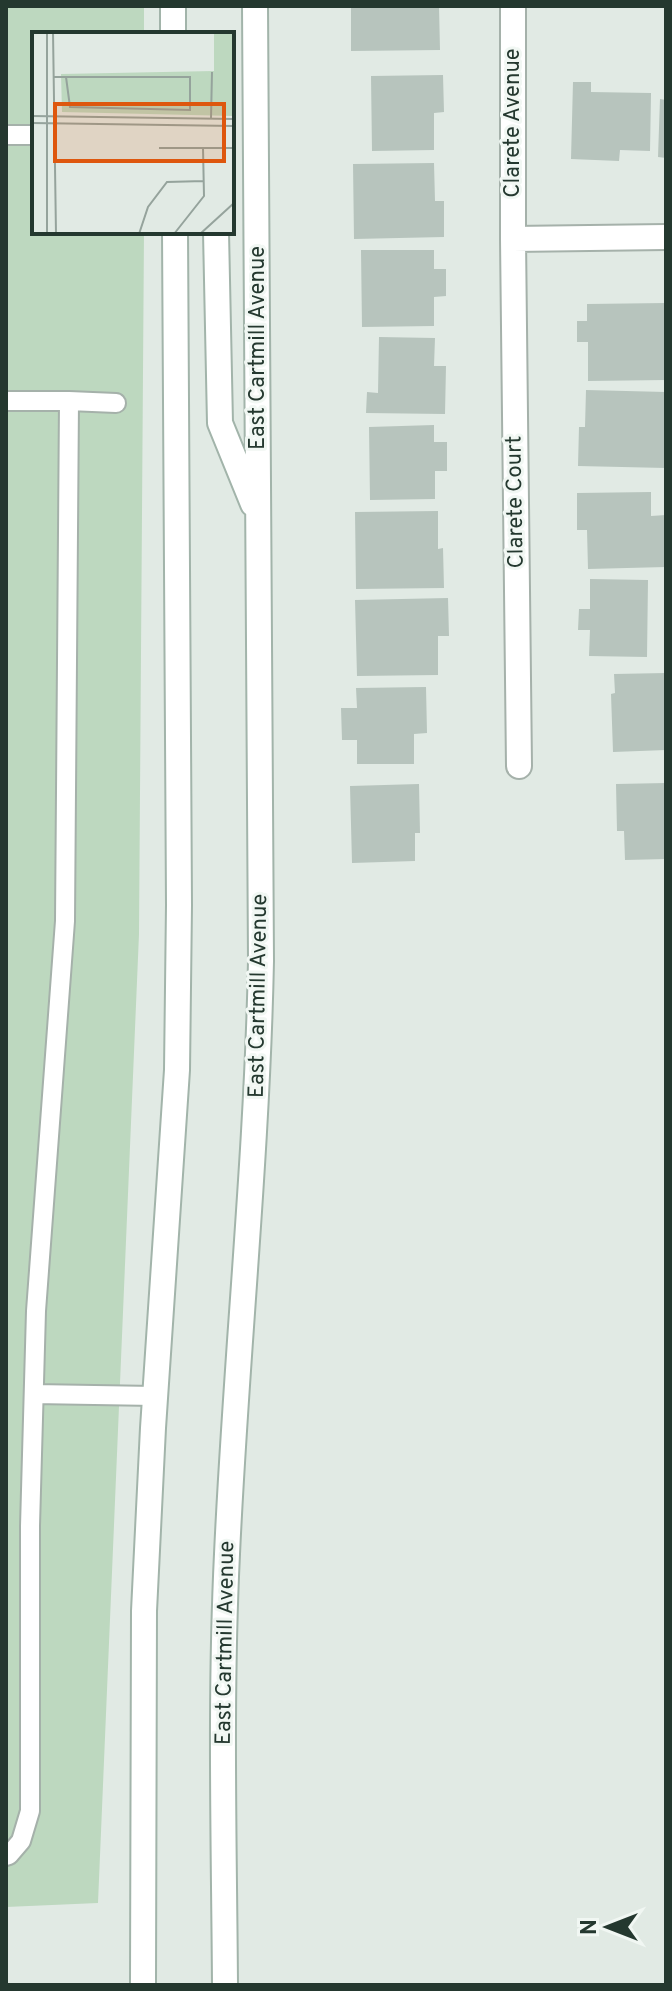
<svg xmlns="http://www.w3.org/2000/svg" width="672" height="1991" viewBox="0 0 672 1991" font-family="Overpass,sans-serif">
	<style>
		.green { fill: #bdd8bf }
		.building { fill: #b7c4bd }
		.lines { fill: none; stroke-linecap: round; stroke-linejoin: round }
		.lane-casing { stroke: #a5b1aa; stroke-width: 22 }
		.street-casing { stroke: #a5b1aa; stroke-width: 28 }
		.secondary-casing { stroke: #a2b4aa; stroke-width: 28 }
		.lane { stroke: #fff; stroke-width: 18 }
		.street { stroke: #fff; stroke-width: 24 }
		.secondary { stroke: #fff; stroke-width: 24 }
		.labels { text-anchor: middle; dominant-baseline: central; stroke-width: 6; stroke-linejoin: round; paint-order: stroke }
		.street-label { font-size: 22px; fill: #24382f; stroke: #f1f7f3 }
		.inset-road { fill: none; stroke: #95a39c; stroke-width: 2 }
		.view { fill: #de570e; fill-opacity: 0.15; stroke: #de570e; stroke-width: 4 }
		.inset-edge { fill: none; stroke: #24382f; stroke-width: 4 }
	</style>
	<rect width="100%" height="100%" fill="#e1eae4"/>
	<path class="green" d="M6,6H144V34H34V232H144L139,934L98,1903L6,1907Z"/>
	<path class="building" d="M351,6H439L440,50L351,51Z
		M443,75L444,112L434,113V150L372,151L371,76Z
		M573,82H591V92L651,93L650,151L620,150L619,161L571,159Z
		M660,99L666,100V158L658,157Z
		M434,163L435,201H444V237L354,239L353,164Z
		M361,250H434V269H446V296L434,297V326L362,327Z
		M666,303V380L588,381V342H577V321H587V304Z
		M379,337L435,338L434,366H446L445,414L366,413L367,392L378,393Z
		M586,390L666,392V468L578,466L579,427H585Z
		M434,425V442H447V471H435V499L370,500L369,427Z
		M651,492V516L666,515V567L588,569L587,530H577V493Z
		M438,511V549L443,548L444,588L356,589L355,512Z
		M590,579L648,580L647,657L589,656L590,630H578L579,609H590Z
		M448,598L449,636H438V675L357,676L355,600Z
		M666,673V750L613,752L611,694L615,693L614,674Z
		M426,687L427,733L414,734V764H357V740H342L341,708H357L356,688Z
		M666,783V859L625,860L624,831H617L616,784Z
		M419,784L420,833H415V861L352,863L350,786Z"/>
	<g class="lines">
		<defs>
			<path id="lane" d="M6,135H34
				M6,401H69L65,921L36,1311L30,1526V1811L21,1841L9,1855L6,1856
				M69,401L116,403
				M34,1394L155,1396"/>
			<path id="street" d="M513,6V239L519,766
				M513,239L666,237"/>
			<path id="secondary" d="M173,6V34
				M216,232L220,423L253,504
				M143,1985L144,1611L153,1428L177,1070L179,905L175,232
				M225,1985C224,1842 220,1698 227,1554C236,1356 257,1159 261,961L255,6"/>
		</defs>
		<use href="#lane" class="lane-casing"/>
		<use href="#street" class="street-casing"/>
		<use href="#secondary" class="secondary-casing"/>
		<use href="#lane" class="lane"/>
		<use href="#street" class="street"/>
		<use href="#secondary" class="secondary"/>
	</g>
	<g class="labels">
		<g class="street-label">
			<text transform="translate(513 123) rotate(-90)">Clarete Avenue</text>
			<text transform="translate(258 348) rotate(-90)">East Cartmill Avenue</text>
			<text transform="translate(516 502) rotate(-91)">Clarete Court</text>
			<text transform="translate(259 996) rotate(-89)">East Cartmill Avenue</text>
			<text transform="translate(226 1643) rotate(-89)">East Cartmill Avenue</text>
		</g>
	</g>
	<g transform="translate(32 32)">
		<rect width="202" height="202" fill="#e1eae4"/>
		<path d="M182,0H202V84L30,80L29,42L182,39Z" fill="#bdd8bf"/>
		<path class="inset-road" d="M15,0V202M21,0L24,202M22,45H158V78L38,75L34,45M0,84L202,87M179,86L180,40M0,91L202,94M127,116H202M107,202L116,175L135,150L172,149M142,202L172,164L171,116M168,202L202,171"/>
		<path class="view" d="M23,72H192V129H23Z"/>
		<rect width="202" height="202" class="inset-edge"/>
	</g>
	<rect width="672" height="1991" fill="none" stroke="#24382f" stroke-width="16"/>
	<g transform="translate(608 1927) rotate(270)" stroke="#f1f7f3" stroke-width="6" paint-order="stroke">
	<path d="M0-6L14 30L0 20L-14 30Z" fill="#24382f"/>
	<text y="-12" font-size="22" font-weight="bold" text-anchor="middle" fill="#24382f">N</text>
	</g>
</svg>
